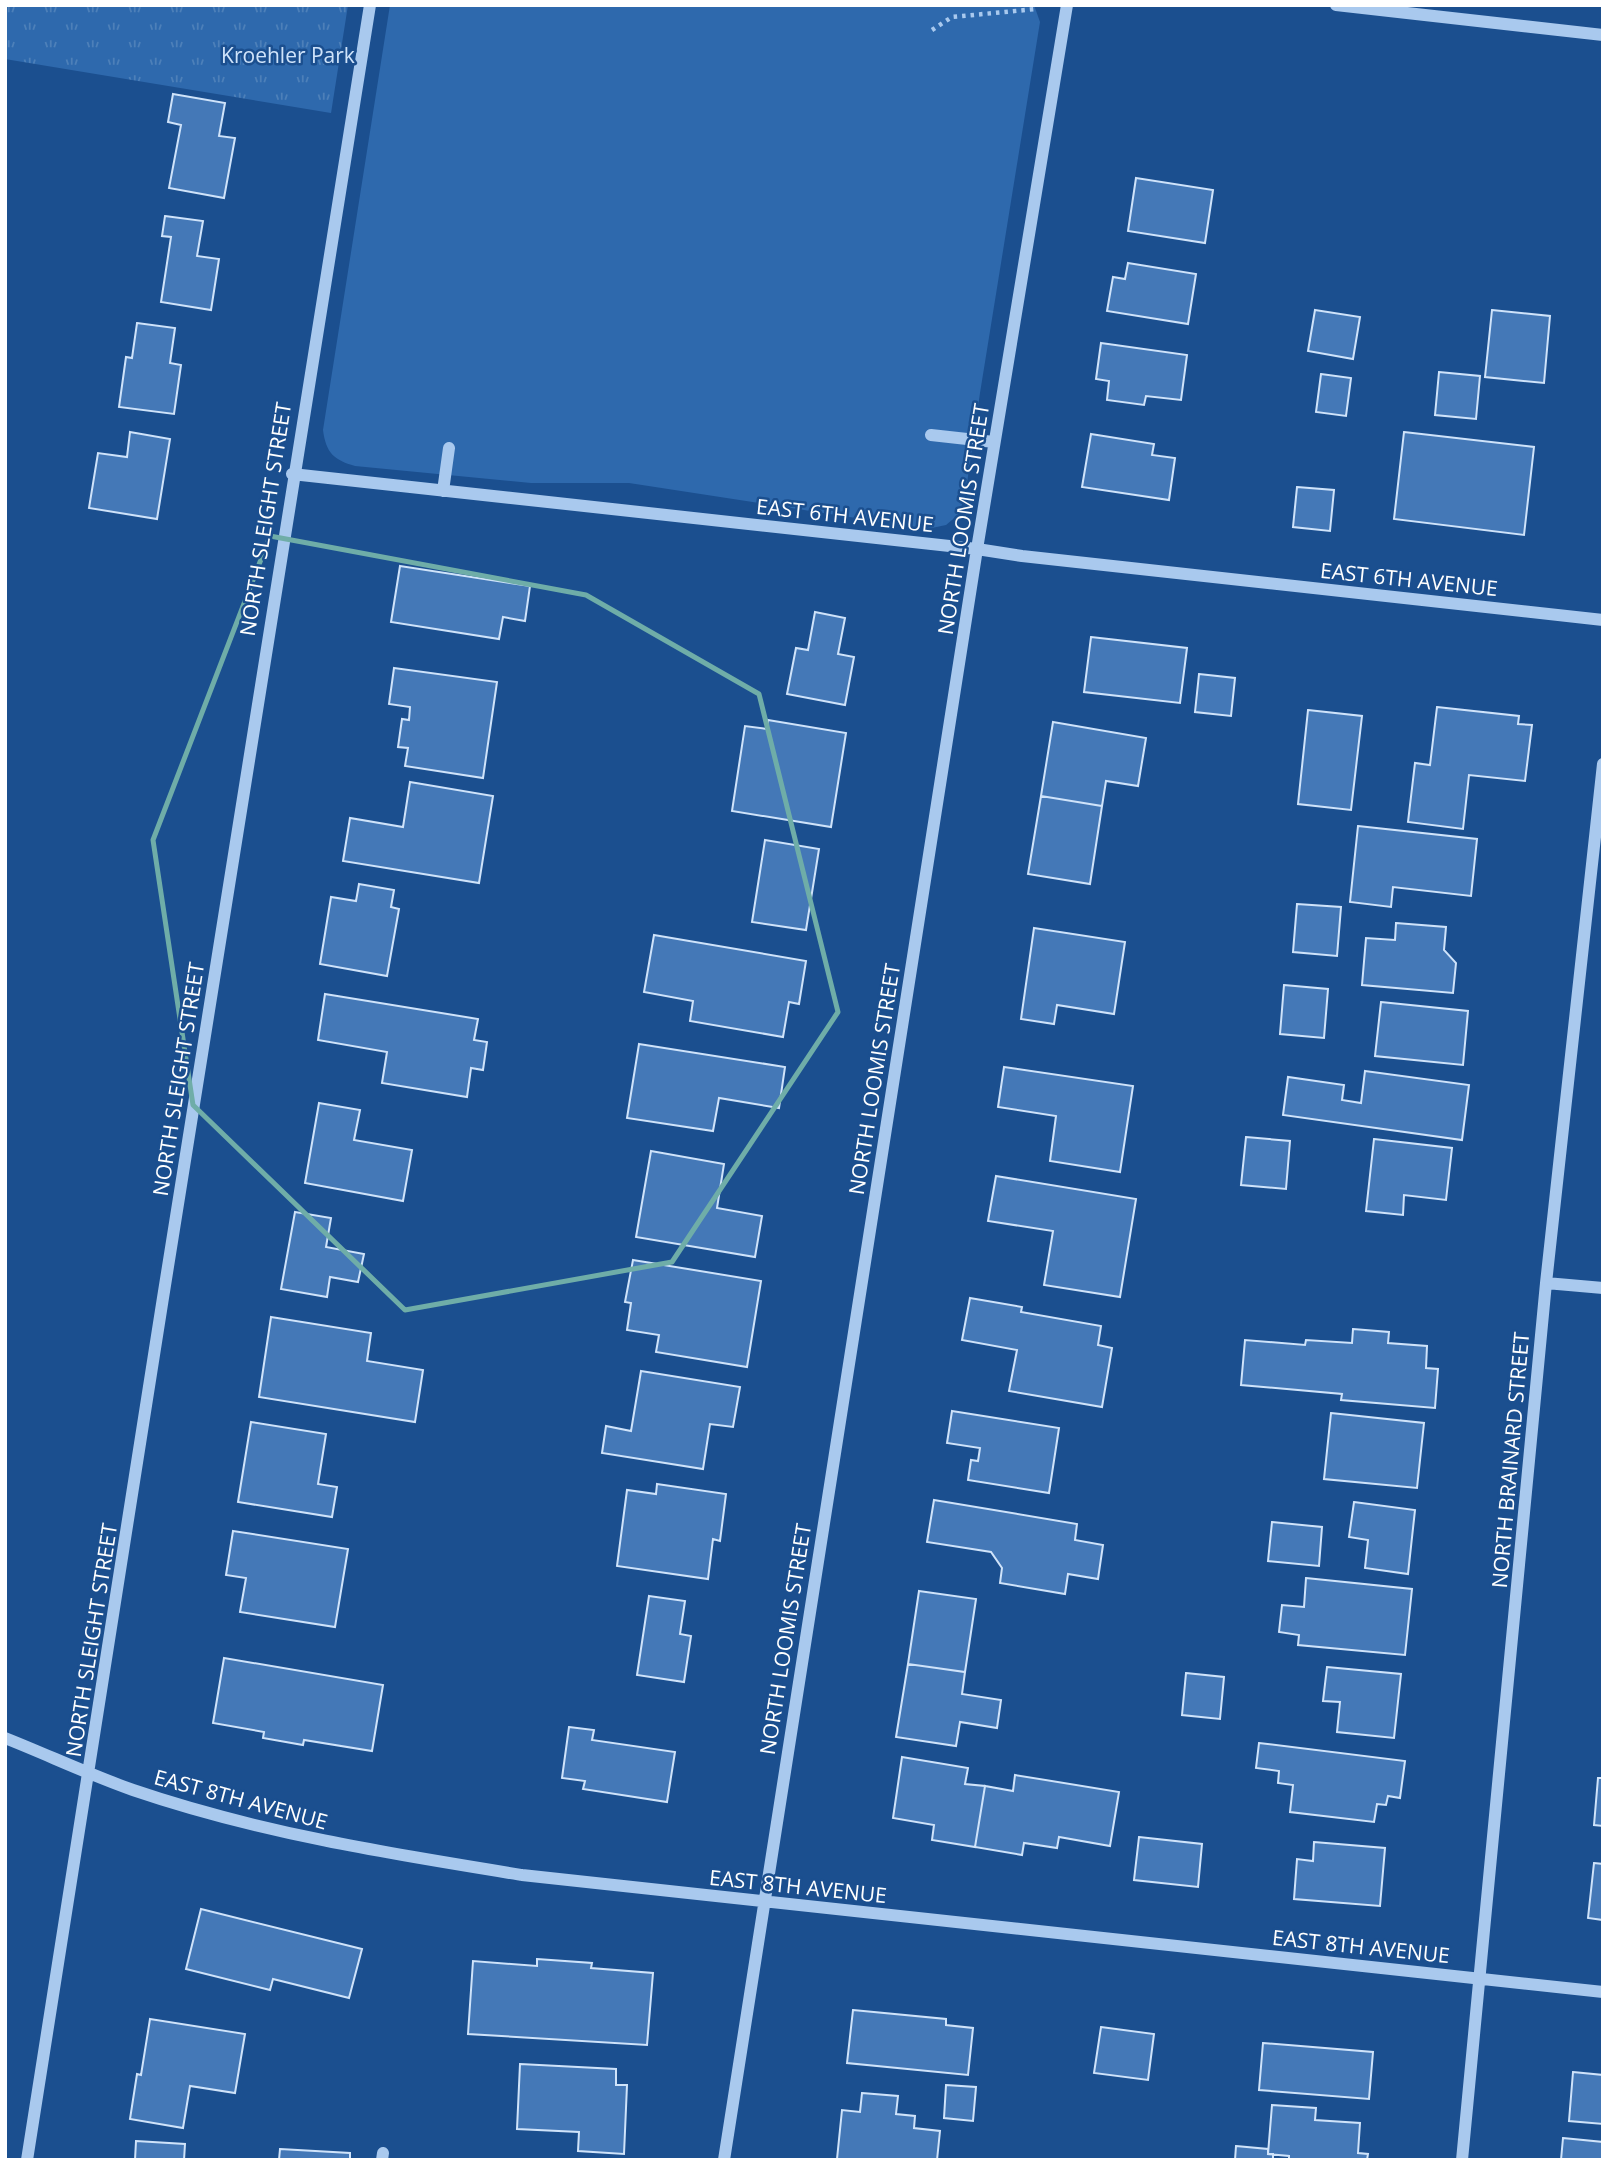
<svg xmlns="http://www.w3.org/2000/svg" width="1608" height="2165" viewBox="0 0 1608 2165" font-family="'Open Sans',sans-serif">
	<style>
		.green { fill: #2e69ad }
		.park { fill: url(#park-tufts) }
		.building { fill: #4478b7; stroke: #cfe3fa; stroke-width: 2 }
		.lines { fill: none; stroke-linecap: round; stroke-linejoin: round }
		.path { stroke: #a9c9ee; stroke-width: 4.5; stroke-dasharray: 3.5 5; stroke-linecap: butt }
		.minor { stroke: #a9c9ee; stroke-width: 12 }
		.marked { fill: none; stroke: #6fada8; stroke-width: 5; stroke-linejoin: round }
		.labels { text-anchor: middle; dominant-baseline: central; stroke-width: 5; stroke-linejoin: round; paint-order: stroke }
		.park-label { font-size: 21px; fill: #cfe3fa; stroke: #1b4f8f }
		.street-label { font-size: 21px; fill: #fff; stroke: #1b4f8f }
	</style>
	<defs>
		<pattern id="park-tufts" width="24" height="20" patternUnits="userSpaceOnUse" patternTransform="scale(1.75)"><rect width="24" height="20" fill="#2e69ad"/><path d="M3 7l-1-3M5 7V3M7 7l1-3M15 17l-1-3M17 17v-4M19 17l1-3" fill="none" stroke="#4d80b9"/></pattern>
	</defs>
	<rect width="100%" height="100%" fill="#1b4f8f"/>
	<path class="green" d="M390,5H1034L1040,22L980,393L965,497L958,515L946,525L927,529L629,483H531L355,466C334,460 326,453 323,430Z"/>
	<path class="park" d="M5,5H348L331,113L5,59Z"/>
	<path class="building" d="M173,94L225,103L219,136L235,138L224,198L169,188L181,125L168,122Z
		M1136,178L1213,190L1205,243L1128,231Z
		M165,216L203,221L197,256L219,259L211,310L161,302L171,237L162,236Z
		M1128,263L1196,274L1188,324L1107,311L1113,277L1125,279Z
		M1315,310L1360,317L1353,359L1308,351Z
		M1492,310L1550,316L1544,383L1485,377Z
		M137,323L175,328L170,363L181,365L174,414L119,407L126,357L132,358Z
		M1101,343L1187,355L1181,400L1146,396L1144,405L1107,400L1109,381L1096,379Z
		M1439,372L1480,376L1476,419L1435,415Z
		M1321,374L1351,378L1346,416L1316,412Z
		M130,432L170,439L157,519L89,508L98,453L127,457Z
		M1404,432L1534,447L1524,535L1394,519Z
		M1091,434L1154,444L1152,455L1175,458L1169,500L1082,487Z
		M1297,487L1334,490L1330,531L1293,527Z
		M400,566L530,586L525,621L503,617L499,639L391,622Z
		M815,612L845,618L838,654L854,657L845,705L787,694L796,648L808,650Z
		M1091,637L1187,648L1180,703L1084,692Z
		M394,668L497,682L483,778L405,766L408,748L398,747L402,719L409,720L410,707L389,704Z
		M1199,674L1235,678L1231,716L1195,712Z
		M1437,707L1519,716L1518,724L1532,725L1525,781L1469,775L1463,829L1408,822L1415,763L1430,765Z
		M1308,710L1362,716L1351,810L1298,804Z
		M768,720L846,733L831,827L732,811L745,726L767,729Z
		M1053,722L1146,738L1138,786L1106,781L1102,806L1041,796Z
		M410,782L493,796L479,883L343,861L350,818L403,827Z
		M1041,796L1102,806L1090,884L1028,874Z
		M1358,826L1477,839L1471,896L1393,887L1391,907L1350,902Z
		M765,840L819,849L806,930L752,922Z
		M359,884L394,890L391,907L399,909L387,976L320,964L331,897L356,901Z
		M1297,904L1341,907L1337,956L1293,952Z
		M1396,923L1446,927L1444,950L1456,963L1453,993L1362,985L1366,938L1395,940Z
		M1034,928L1125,942L1114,1014L1057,1005L1054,1024L1021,1019Z
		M654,935L806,961L799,1004L789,1002L783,1037L690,1021L693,1001L644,992Z
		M1284,985L1328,989L1324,1038L1280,1034Z
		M325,994L478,1019L474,1040L487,1042L483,1070L471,1068L467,1097L382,1083L387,1052L318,1040Z
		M1381,1002L1468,1011L1463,1065L1375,1056Z
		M639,1044L785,1067L779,1108L719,1098L713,1131L627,1118Z
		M1004,1067L1133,1086L1120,1172L1050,1161L1056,1116L998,1107Z
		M1365,1071L1469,1085L1462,1140L1283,1115L1288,1077L1344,1085L1342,1100L1361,1103Z
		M319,1103L360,1110L354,1140L412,1150L403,1201L305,1183Z
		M1246,1137L1290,1141L1286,1189L1241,1185Z
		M1374,1139L1452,1148L1446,1200L1404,1195L1403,1215L1366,1211Z
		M651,1151L724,1164L717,1208L762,1216L755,1257L636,1237Z
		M996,1176L1136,1199L1120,1297L1044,1285L1053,1231L988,1221Z
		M295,1212L331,1218L326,1247L364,1254L358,1282L330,1277L327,1297L281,1289Z
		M633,1260L761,1281L747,1367L656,1352L659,1335L627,1330L631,1303L625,1302Z
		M970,1298L1022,1307L1021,1312L1101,1326L1098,1345L1112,1348L1102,1407L1009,1391L1017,1350L962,1340Z
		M271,1317L371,1333L367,1361L423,1370L415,1422L259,1397Z
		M1353,1329L1389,1332L1388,1343L1427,1346L1426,1368L1438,1369L1435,1408L1341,1400L1342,1394L1241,1385L1245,1340L1305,1345L1306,1340L1352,1343Z
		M641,1371L740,1387L733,1427L710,1424L703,1469L602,1453L606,1426L631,1431Z
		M952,1411L1059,1428L1049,1493L968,1480L971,1460L978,1461L980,1448L947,1443Z
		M1331,1413L1424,1423L1417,1488L1324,1479Z
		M251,1422L326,1434L318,1484L337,1487L332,1517L238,1502Z
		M657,1484L726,1494L720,1541L713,1539L708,1579L617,1566L627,1490L656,1494Z
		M934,1500L1077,1524L1075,1540L1103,1545L1098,1579L1068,1574L1065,1594L1000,1583L1002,1568L991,1552L927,1542Z
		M1354,1502L1415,1510L1408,1574L1365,1568L1368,1540L1349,1537Z
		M1272,1522L1322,1527L1319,1566L1268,1561Z
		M233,1531L348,1549L335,1627L240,1612L246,1578L226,1575Z
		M1306,1578L1412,1589L1405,1655L1298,1645L1299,1635L1279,1632L1282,1605L1304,1607Z
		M919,1591L976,1599L965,1672L908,1664Z
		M649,1596L685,1601L680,1634L691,1636L684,1682L637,1675Z
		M224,1658L383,1685L372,1751L304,1740L303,1745L263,1738L264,1732L213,1723Z
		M908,1664L965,1672L962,1694L1001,1700L997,1728L960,1722L956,1746L896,1737Z
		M1327,1667L1401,1674L1394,1738L1337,1732L1340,1702L1323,1701Z
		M1186,1673L1224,1677L1220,1719L1182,1715Z
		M569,1727L594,1730L592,1740L675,1752L667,1802L583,1789L585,1781L562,1778Z
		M1259,1743L1405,1761L1400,1798L1388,1796L1386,1805L1377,1804L1374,1822L1290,1812L1293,1785L1278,1783L1279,1771L1256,1768Z
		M902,1757L968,1768L965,1784L985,1786L975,1847L932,1840L934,1825L893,1818Z
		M1015,1775L1119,1792L1110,1846L1059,1837L1057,1848L1024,1843L1022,1855L975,1847L985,1786L1013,1791Z
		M1598,1778H1603V1826L1594,1825Z
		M1139,1837L1202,1844L1198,1887L1134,1880Z
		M1314,1842L1385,1848L1380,1906L1294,1899L1297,1859L1313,1861Z
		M1594,1863L1603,1864V1920L1588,1918Z
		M201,1909L362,1949L349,1998L273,1979L270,1990L186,1969Z
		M537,1959L592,1963L591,1968L653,1973L647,2045L468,2034L473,1961L537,1966Z
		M853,2010L946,2019V2025L973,2028L968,2075L847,2063Z
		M150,2019L245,2034L235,2093L190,2086L183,2128L130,2119L137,2074L141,2075Z
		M1101,2027L1154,2034L1148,2080L1094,2073Z
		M1263,2043L1373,2052L1369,2099L1259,2090Z
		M520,2064L616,2069V2085H627L624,2154L578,2151L579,2132L517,2129Z
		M1573,2072L1603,2075V2124L1569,2121Z
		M946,2085L976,2087L973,2121L944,2118Z
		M862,2093L898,2096L896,2114L915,2116L914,2128L940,2131L937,2160L837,2159L842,2110L860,2112Z
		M1272,2105L1316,2108L1315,2120L1360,2123L1358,2153L1368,2154L1367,2160H1289V2156L1268,2154Z
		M1563,2138L1603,2142V2160H1561Z
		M136,2141L185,2144L184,2160H135Z
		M1236,2146L1268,2149V2154H1273V2160H1235Z
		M280,2149L350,2153V2160H279Z"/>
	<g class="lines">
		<path class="path" d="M932,30L952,17L1036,9"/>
		<path class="minor" d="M1336,5L1603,35
			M931,435L994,442
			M292,474L977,549L1022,556L1603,620
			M443,491L449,448
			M1546,1283L1603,1288
			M5,1738C48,1755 90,1775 133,1790C259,1833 391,1854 522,1875L1603,1992
			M27,2160C143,1442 249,722 370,5
			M382,2160L383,2153
			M724,2160L977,549L1067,5
			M1462,2160L1546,1283L1603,764"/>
	</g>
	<path class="marked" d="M270,536L586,595L759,694L838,1012L672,1262L405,1310L193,1105L153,840Z"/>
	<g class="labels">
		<g class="park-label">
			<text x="288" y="55">Kroehler Park</text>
		</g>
		<g class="street-label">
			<text transform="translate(845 515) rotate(6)">EAST 6TH AVENUE</text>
			<text transform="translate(265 519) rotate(-81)">NORTH SLEIGHT STREET</text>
			<text transform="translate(963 519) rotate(-81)">NORTH LOOMIS STREET</text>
			<text transform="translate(1409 579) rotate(6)">EAST 6TH AVENUE</text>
			<text transform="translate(178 1079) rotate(-81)">NORTH SLEIGHT STREET</text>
			<text transform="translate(874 1079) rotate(-81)">NORTH LOOMIS STREET</text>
			<text transform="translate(1510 1460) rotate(-85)">NORTH BRAINARD STREET</text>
			<text transform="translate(785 1639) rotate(-81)">NORTH LOOMIS STREET</text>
			<text transform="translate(91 1640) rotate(-81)">NORTH SLEIGHT STREET</text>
			<text transform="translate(241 1799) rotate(15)">EAST 8TH AVENUE</text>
			<text transform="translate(798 1886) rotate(6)">EAST 8TH AVENUE</text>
			<text transform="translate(1361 1946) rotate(6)">EAST 8TH AVENUE</text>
		</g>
	</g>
	<rect width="1608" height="2165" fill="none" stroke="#ffffff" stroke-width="14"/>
</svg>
